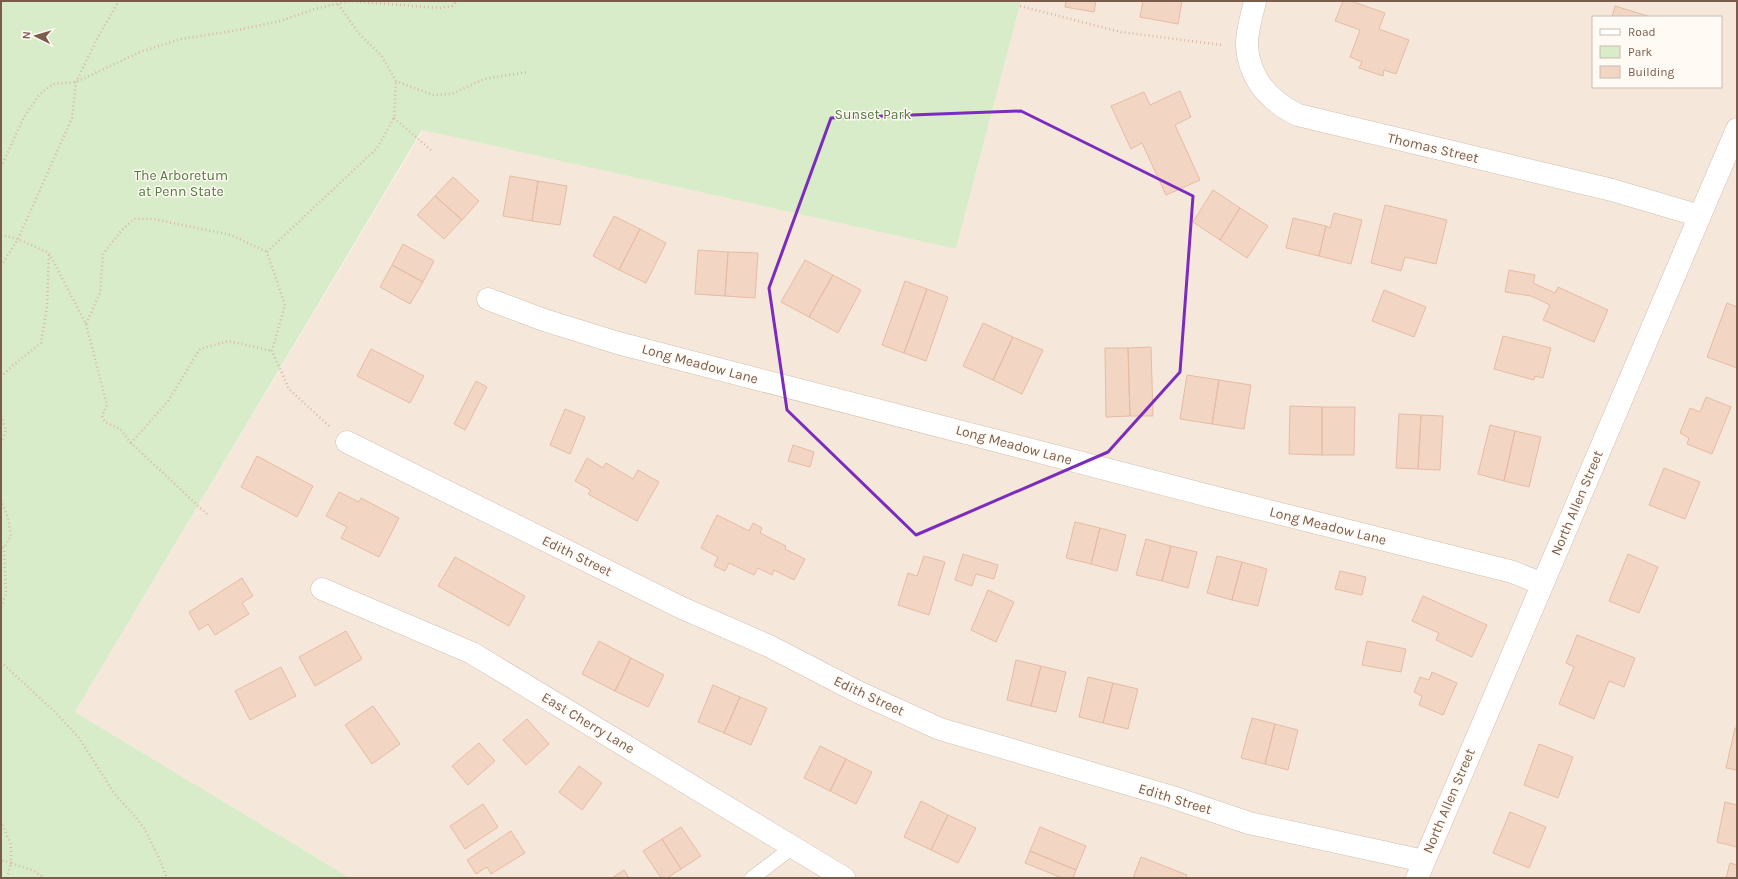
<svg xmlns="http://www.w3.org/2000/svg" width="1738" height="879" viewBox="0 0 1738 879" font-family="Karla,sans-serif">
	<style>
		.residential { fill: #f5e8da; fill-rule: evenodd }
		.green { fill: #d8ecc9 }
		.building { fill: #f3d5c3; stroke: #e6bba3 }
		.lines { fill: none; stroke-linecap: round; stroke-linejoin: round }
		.lane-casing { stroke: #d1beb0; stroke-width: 15 }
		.street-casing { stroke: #d1beb0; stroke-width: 23 }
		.path { stroke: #d9b8a5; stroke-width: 2.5; stroke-dasharray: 1 3; stroke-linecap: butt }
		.lane { stroke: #fff; stroke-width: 14 }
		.street { stroke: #fff; stroke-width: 22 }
		.marked { fill: none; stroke: #7b2cbf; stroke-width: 3; stroke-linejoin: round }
		.labels { text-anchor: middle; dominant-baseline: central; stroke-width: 3; stroke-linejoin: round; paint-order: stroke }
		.park-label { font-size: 14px; fill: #537a41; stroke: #fffaf3 }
		.street-label { font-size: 14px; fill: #7a5c4d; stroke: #fffaf3 }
	</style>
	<rect width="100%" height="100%" fill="#fdf6ec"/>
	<path class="residential" d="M1021,1H1737V878H350L75,712L423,130L956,249ZM1593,17H1721V87H1593Z"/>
	<path class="green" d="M1,1H1021L956,249L422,130L75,712L350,878H1Z"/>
	<path class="building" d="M1066,1H1096L1094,12L1065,7Z
		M1143,1H1182L1178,24L1140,17Z
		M1343,1H1351L1385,13L1379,29L1409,40L1396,74L1384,70L1383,76L1359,68L1362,62L1350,57L1360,30L1335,21Z
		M1615,6L1651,17H1612Z
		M1180,91L1191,117L1175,125L1200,180L1166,195L1142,143L1131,149L1111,106L1144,92L1150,105Z
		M510,176L538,181L532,221L503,216Z
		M453,177L479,201L462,220L435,196Z
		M538,181L567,186L560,225L532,221Z
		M1213,190L1240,208L1220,240L1193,222Z
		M435,196L462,220L444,239L417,215Z
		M1385,205L1447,220L1436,264L1405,257L1401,271L1371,263Z
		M1240,208L1268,226L1247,258L1220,240Z
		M1334,213L1362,220L1351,264L1319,256L1326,226L1330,228Z
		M614,216L640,229L619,270L593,256Z
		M1293,218L1326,226L1319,256L1286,248Z
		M640,229L666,243L646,283L619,270Z
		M403,244L434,261L423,282L392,265Z
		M698,250L728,252L725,296L695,294Z
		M728,252L758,253L755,298L725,296Z
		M805,260L833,275L809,317L781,302Z
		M392,265L423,282L410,304L380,287Z
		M1509,270L1535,275L1533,283L1555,293L1558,287L1608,310L1594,342L1543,320L1550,305L1531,296L1505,292Z
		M833,275L861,290L838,333L809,317Z
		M905,281L927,289L904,353L882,345Z
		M927,289L948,297L926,361L904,353Z
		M1384,290L1426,307L1414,337L1372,321Z
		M1727,303L1737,307V368L1707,357Z
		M983,323L1013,337L993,380L963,366Z
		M1503,336L1551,348L1543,378L1535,376L1534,380L1494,369Z
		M1013,337L1043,350L1022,394L993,380Z
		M1151,347L1153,416H1130L1128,348Z
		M1105,348H1128L1130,416L1106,417Z
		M371,349L424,376L410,403L357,376Z
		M1187,375L1219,380L1212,424L1180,419Z
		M1219,380L1251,385L1244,429L1212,424Z
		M476,381L487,387L465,430L454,424Z
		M1706,397L1731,407L1712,454L1687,444L1689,438L1680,433L1690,408L1700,412Z
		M1290,406L1322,407V455L1289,454Z
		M1322,407H1355L1354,455H1322Z
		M565,409L585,417L570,454L550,445Z
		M1399,414L1421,415L1418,469L1396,468Z
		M1421,415L1443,416L1440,470L1418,469Z
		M1490,425L1515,431L1504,481L1478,474Z
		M1515,431L1541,437L1529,487L1504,481Z
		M793,445L814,452L810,467L788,461Z
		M257,456L313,486L297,517L241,487Z
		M587,458L603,468L606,463L633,479L638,470L659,482L637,521L588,494L591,490L575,481Z
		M1664,468L1700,482L1685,519L1649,505Z
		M339,492L359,502L361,498L399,518L379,557L341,538L347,527L326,516Z
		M717,515L749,531L753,523L762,528L760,533L786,546L785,549L805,559L794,580L774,570L772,575L758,568L754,575L729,563L725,571L714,566L718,557L701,548Z
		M1075,522L1100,528L1091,564L1066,558Z
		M1100,528L1126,535L1117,571L1091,564Z
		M1146,539L1171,546L1162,581L1136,575Z
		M1171,546L1197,552L1188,588L1162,581Z
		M963,554L998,565L994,579L976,574L972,586L955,580Z
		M1628,554L1658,567L1639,613L1609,601Z
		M924,556L945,562L929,615L898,605L908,573L917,576Z
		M1217,556L1242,562L1232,600L1207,593Z
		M455,557L525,596L509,626L438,586Z
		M1242,562L1267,569L1258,606L1232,600Z
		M1340,571L1366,577L1362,595L1335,589Z
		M242,578L253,596L242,603L249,614L215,635L208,624L199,630L189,612Z
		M988,590L1014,602L996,642L971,630Z
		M1423,596L1487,625L1472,657L1436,640L1439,633L1412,621Z
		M346,631L362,659L315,686L299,657Z
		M1577,635L1635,658L1624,687L1609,681L1594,719L1559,704L1574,667L1566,663Z
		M599,641L631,658L615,691L582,674Z
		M1367,641L1406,649L1401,672L1362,665Z
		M631,658L664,675L648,707L615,691Z
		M1016,660L1041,666L1031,706L1007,700Z
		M1041,666L1066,672L1056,712L1031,706Z
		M281,667L296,696L250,720L235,691Z
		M1432,672L1457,683L1443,715L1419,705L1422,696L1414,692L1420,677L1429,680Z
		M1088,677L1113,683L1103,723L1079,717Z
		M1113,683L1138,689L1128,729L1103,723Z
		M713,685L740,697L724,733L698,722Z
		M740,697L767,708L751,745L724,733Z
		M373,706L400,744L372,764L345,725Z
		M1252,718L1275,724L1265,764L1241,758Z
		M527,719L549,744L526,765L503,740Z
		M1275,724L1298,730L1288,770L1265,764Z
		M1735,728H1737V770L1726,768Z
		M479,743L495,761L468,785L452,766Z
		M1539,744L1573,757L1558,798L1524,785Z
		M820,746L846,759L830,791L804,778Z
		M846,759L872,772L856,804L830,791Z
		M579,766L602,783L582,810L559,792Z
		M921,801L948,815L931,850L904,837Z
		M1725,802L1737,805V847L1717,842Z
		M483,804L498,827L465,849L450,826Z
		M1510,812L1546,827L1529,868L1493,853Z
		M948,815L976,828L958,863L931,850Z
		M681,827L701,856L681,869L662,839Z
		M1040,827L1086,846L1076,870L1030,851Z
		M511,831L525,853L491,874L487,867L476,874L467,860Z
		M662,839L681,869L667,878H661L643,851Z
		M1030,851L1076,870L1073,878H1062L1025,863Z
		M1141,857L1187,875L1186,878H1133Z
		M1730,863L1737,865V878H1726Z
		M624,870L629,878H612Z"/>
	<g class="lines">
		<defs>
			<path id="lane" d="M752,878L793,847"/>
			<path id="street" d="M1255,1C1252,16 1246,32 1247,47C1250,80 1269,101 1298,115L1612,190L1700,216
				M488,299L544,320L618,343L1221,499L1513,572L1542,584
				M347,442L682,608L769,646L858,692L940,729L1169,796L1249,823L1424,861
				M322,589L472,653L844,878
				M1417,878L1737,129"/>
		</defs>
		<use href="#lane" class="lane-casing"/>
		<use href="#street" class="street-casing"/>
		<path class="path" d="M336,1L360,35L381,55L396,81L433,95L452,94L484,79L528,72
			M1020,6L1121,32L1222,45
			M394,118L431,150
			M1,167L24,117L39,95L53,84L76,82L140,52L181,39L233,31L280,21L315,9L349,1L439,8L452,6L457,1
			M1,235L18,239L49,253L86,324L100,293L103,254L121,231L134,219H153L231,235L267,252
			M1,266L18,239L72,118L76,82L99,35L119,1
			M86,324L107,405L102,416L105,422L120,429L131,443L209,516
			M1,377L12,366L41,343L47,307L49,253
			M1,416L6,430L1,444
			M329,426L289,389L272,351L285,305L267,252L377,148L394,118L396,81
			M131,443L168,401L200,349L228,341L272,351
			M1,500L8,518L11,536L4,548L1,546
			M1,607L6,593L4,548
			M1,662L57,714L79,738L116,796L132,813L144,828L159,858L167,878
			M1,821L11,845V863L1,860
			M7,878L11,863L32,870L45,878"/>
		<use href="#lane" class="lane"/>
		<use href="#street" class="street"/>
	</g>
	<path class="marked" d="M1021,111L1193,196L1180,372L1108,452L916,535L787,410L769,288L831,118Z"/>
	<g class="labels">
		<g class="park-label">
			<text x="873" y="114">Sunset Park</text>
			<text x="181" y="175">The Arboretum<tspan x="181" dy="16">at Penn State</tspan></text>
		</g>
		<g class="street-label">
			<text transform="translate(1433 148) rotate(13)">Thomas Street</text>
			<text transform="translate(700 364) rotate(15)">Long Meadow Lane</text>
			<text transform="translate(1014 445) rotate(15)">Long Meadow Lane</text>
			<text transform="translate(1577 503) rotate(-67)">North Allen Street</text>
			<text transform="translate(1328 526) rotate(14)">Long Meadow Lane</text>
			<text transform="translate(577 556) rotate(26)">Edith Street</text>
			<text transform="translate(869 696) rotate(25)">Edith Street</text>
			<text transform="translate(588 723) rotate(31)">East Cherry Lane</text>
			<text transform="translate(1175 799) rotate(17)">Edith Street</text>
			<text transform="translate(1449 801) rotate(-67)">North Allen Street</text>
		</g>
	</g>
	<rect width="1738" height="879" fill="none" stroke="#7a5c4d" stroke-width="4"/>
	<rect x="1592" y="16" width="130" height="72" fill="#fffaf3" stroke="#cabbb1"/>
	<rect x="1600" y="29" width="20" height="6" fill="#ffffff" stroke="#cabbb1"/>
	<text x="1628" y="36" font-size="12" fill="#7a5c4d">Road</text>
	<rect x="1600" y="46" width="20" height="12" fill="#d8ecc9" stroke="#cabbb1"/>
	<text x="1628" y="56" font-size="12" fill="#7a5c4d">Park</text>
	<rect x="1600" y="66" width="20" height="12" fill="#f3d5c3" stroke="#cabbb1"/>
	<text x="1628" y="76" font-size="12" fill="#7a5c4d">Building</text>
	<g transform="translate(36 36) rotate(275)" stroke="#fffaf3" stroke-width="3" paint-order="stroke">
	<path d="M0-3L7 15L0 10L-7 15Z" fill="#7a5c4d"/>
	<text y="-6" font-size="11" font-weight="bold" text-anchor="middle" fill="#7a5c4d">N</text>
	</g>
</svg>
